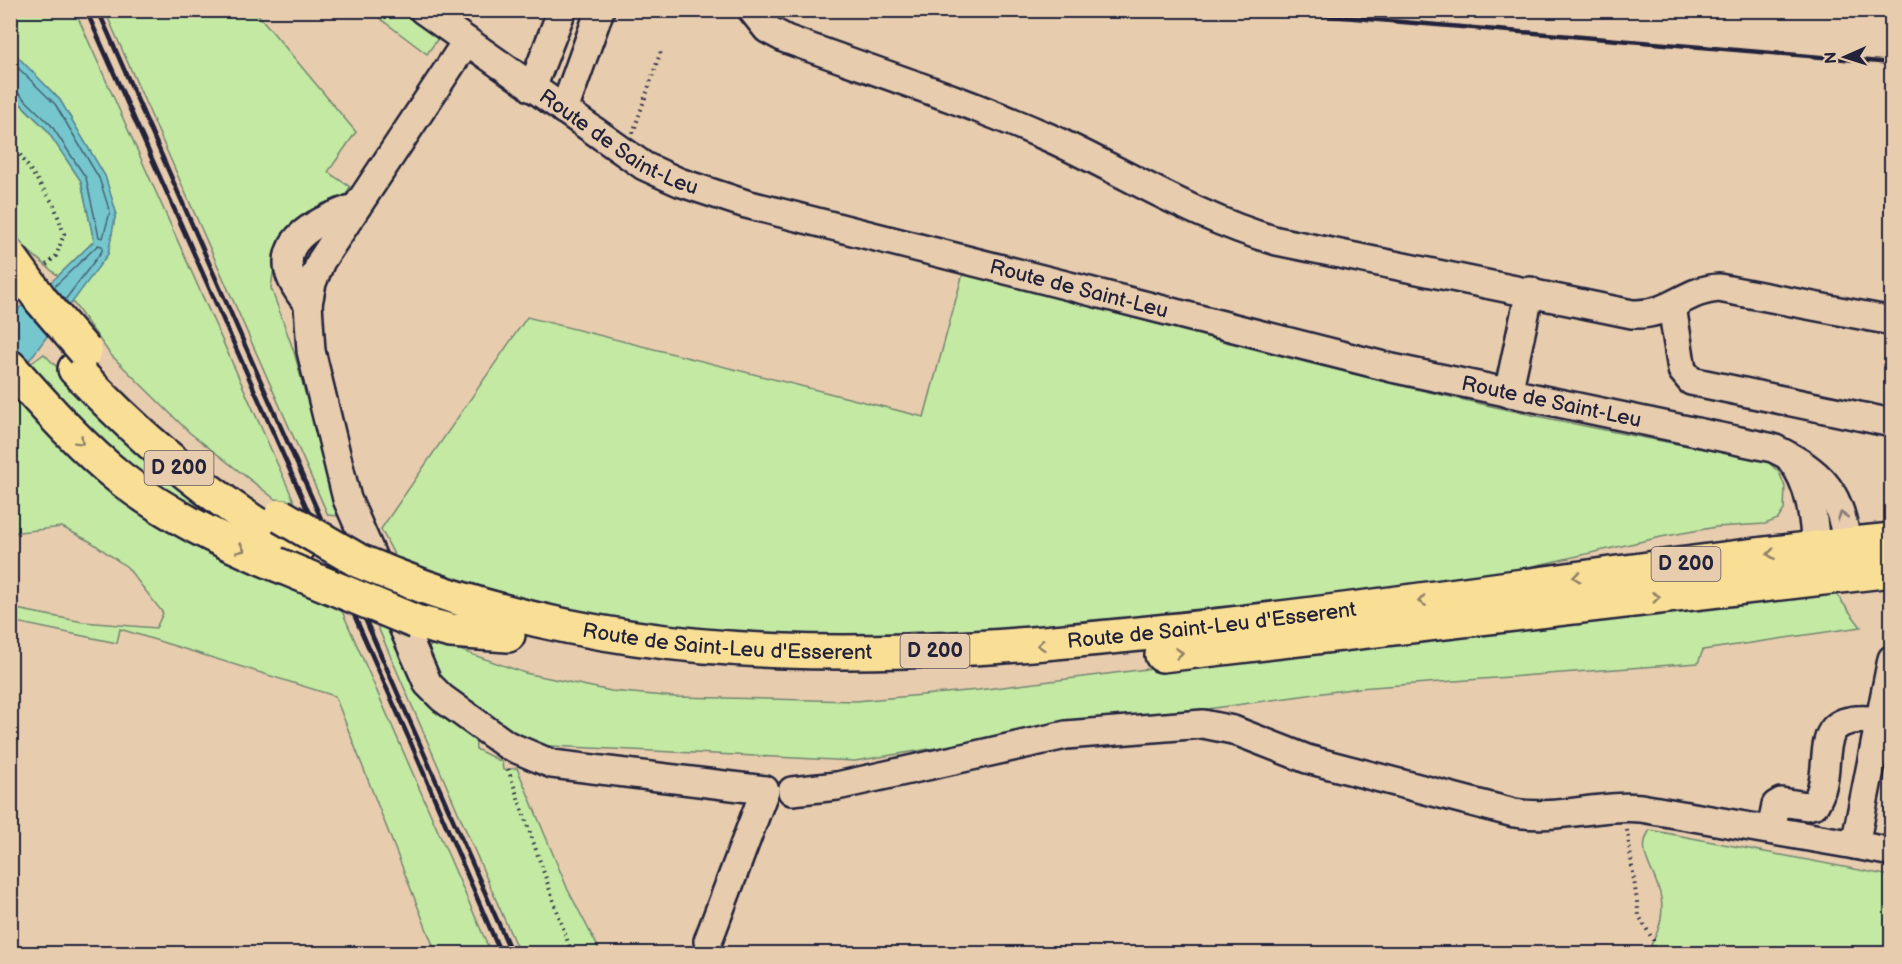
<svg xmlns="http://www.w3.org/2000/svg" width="1902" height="964" viewBox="0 0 1902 964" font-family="'Balsamiq Sans',sans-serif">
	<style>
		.green { fill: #c3e9a3; stroke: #72866f; stroke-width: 1.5 }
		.water { fill: #76c7cd; stroke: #548593; stroke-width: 1.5 }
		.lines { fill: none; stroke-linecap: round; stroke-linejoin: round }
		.shore { stroke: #446475; stroke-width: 1.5 }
		.minor-casing { stroke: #22223b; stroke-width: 32 }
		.major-casing { stroke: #22223b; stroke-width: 38 }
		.path { stroke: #22223b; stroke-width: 4; stroke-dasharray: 1.5 4.5; stroke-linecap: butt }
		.minor { stroke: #e7ccae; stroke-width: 27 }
		.major { stroke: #f9df96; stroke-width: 33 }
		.rail { stroke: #22223b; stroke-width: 4.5 }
		.major-bridge-casing { stroke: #22223b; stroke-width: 38; stroke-linecap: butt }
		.major-bridge { stroke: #f9df96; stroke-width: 33 }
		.oneway { stroke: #8e8068 }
		.oneway2 { stroke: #847774 }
		.labels { text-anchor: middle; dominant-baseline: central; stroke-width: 6; stroke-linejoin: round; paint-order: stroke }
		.shield { fill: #e7ccae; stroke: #5d555e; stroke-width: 1.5 }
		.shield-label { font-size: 20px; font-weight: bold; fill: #22223b }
		.street-label { font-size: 21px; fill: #22223b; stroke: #e7ccae }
	</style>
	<rect width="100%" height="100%" fill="#e7ccae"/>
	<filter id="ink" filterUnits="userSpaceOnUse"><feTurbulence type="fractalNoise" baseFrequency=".0167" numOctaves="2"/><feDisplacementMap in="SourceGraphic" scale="12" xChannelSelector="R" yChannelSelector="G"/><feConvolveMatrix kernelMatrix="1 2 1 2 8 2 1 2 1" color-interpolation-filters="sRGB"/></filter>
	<g filter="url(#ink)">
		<path class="green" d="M10,11H75L294,501L275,499L190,433L110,354L72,301L108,254L116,212L105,176L60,100L11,50Z
			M105,11H255L356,132L328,172L350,187L343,200L292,224L277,246L271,288L294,352L339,516L328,515Z
			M370,11H402L439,37L427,54Z
			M10,94L46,129L81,181L94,241L58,276L24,247L11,227Z
			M963,273C1226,343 1489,414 1757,458L1769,463L1779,472L1785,487L1784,510L1778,519L1765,524L1716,527L1661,537L1503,573L1204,611L992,631L835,635L709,630L592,615L400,566L381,529L527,317L924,417Z
			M44,354L123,435L272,547L145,487L22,370Z
			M10,396L28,411L342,611L491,953H436L335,696L120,629L117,643L11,621V608L83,622L156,628L163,613L127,567L91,542L62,527L11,533Z
			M1812,593L1836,594L1861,627L1703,650L1698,663L1359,688L991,739L855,761L530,745L519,735L438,684L429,664V647L437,642L525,673L611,691L675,697L856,701L978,690L1275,653L1660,614Z
			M374,618L391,626L475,735L476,749L502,762L503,770L517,768L568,890L601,953H519Z
			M1650,830L1891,876V953H1646C1659,934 1667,911 1658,887C1652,867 1636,850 1650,830Z"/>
		<path class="water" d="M11,50L60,100L105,176L116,212L108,254L11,385V315L58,276L94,241L81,181L46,129L11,94Z"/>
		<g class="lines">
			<path class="shore" d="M10,60L55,104L99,178L110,212L103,238L99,237L86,178L51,125L17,92L10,90
				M54,287L98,245L102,246V251L65,300"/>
			<defs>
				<g id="minor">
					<path id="s1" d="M423,10L644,166L679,182L746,204L1392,368L1773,448C1834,477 1842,500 1850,565"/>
					<path d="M752,10L767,29L786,39C874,71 964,100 1050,138C1126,173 1196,218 1277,241L1632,314C1670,316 1684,290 1719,288L1892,321"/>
					<path d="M466,42L321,261L312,283L308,304L311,351L347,499L428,684L442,698L507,745L552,764L765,790L708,941"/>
					<path d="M532,88L562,10"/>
					<path d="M564,110L600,10"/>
					<path d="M308,304C262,250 304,225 354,208"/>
					<path d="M1672,306L1682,370L1691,381L1892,423"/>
					<path d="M1508,393L1530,291"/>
					<path d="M1791,460C1815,489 1814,533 1818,569"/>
					<path d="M1892,659L1855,845L1892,852"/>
					<path d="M792,791L837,786L1066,735L1203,724L1233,730L1307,759L1514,813C1558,820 1598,804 1641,808L1855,845"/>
					<path d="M1771,830L1776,805L1781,802L1807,806L1815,804C1839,765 1803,710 1879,721"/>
				</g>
				<g id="major">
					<path d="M10,367C45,406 80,446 120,478C167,515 221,541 276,564"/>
					<path d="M75,369C141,439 213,501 297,549"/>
					<path id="s2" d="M396,576C644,674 909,659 1168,631C1410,606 1649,564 1892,540"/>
					<path d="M416,622L451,631L508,635"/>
					<path d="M1162,655L1892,570"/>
				</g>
			</defs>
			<use href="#minor" class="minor-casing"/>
			<use href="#major" class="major-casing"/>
			<path class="path" d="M633,133L662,48
				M10,140L54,205L64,234L56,256L46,265
				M508,769L572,954
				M1627,830L1639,916L1653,940V954"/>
			<use href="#minor" class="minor"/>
			<use href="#major" class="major"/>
			<path class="rail" d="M86,10L410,741L501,954
				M98,10L512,954
				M1260,10L1892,63"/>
			<defs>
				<path id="major-bridge" d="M10,257L41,300L85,351
					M281,516L359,561L396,576
					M276,564L416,622"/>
			</defs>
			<use href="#major-bridge" class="major-bridge-casing"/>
			<use href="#major-bridge" class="major-bridge"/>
		</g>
		<defs><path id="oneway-chevron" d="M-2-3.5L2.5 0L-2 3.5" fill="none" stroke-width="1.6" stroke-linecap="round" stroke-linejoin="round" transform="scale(1.5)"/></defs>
		<g class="oneway">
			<use href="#oneway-chevron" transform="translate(80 441) rotate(45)"/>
			<use href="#oneway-chevron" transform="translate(241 549) rotate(24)"/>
			<use href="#oneway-chevron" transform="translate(1771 554) rotate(173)"/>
			<use href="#oneway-chevron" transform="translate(1577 577) rotate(173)"/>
			<use href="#oneway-chevron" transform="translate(1656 597) rotate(-7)"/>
			<use href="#oneway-chevron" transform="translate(1422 601) rotate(171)"/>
			<use href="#oneway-chevron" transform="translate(1041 645) rotate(175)"/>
			<use href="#oneway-chevron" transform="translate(1179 653) rotate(-6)"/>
		</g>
		<use class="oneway2" href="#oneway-chevron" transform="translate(1842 516) rotate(-107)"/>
	</g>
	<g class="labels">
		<g class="shield">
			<rect x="144.5" y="451" width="69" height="34" rx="4.5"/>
			<rect x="1651.5" y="547" width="69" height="34" rx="4.5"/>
			<rect x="900.5" y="634" width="69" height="34" rx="4.5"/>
		</g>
		<g class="shield-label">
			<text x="179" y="468">D 200</text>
			<text x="1686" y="564">D 200</text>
			<text x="935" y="651">D 200</text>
		</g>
		<g class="street-label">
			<text stroke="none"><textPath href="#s1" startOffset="237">Route de Saint-Leu</textPath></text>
			<text stroke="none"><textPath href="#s1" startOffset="723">Route de Saint-Leu</textPath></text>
			<text stroke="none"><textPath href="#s1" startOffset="1209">Route de Saint-Leu</textPath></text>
			<text stroke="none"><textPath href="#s2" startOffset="826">Route de Saint-Leu d'Esserent</textPath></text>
			<text stroke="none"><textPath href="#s2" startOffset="340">Route de Saint-Leu d'Esserent</textPath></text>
		</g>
	</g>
	<rect width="1902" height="964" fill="none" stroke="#e7ccae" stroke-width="36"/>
	<rect x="18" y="18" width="1866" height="928" fill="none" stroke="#22223b" stroke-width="2" filter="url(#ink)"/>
	<g transform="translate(1845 57) rotate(267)" stroke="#e7ccae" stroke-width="4.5" paint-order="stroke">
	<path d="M0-4.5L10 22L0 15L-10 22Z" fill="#22223b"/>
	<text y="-9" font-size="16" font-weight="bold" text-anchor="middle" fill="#22223b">N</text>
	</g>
</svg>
